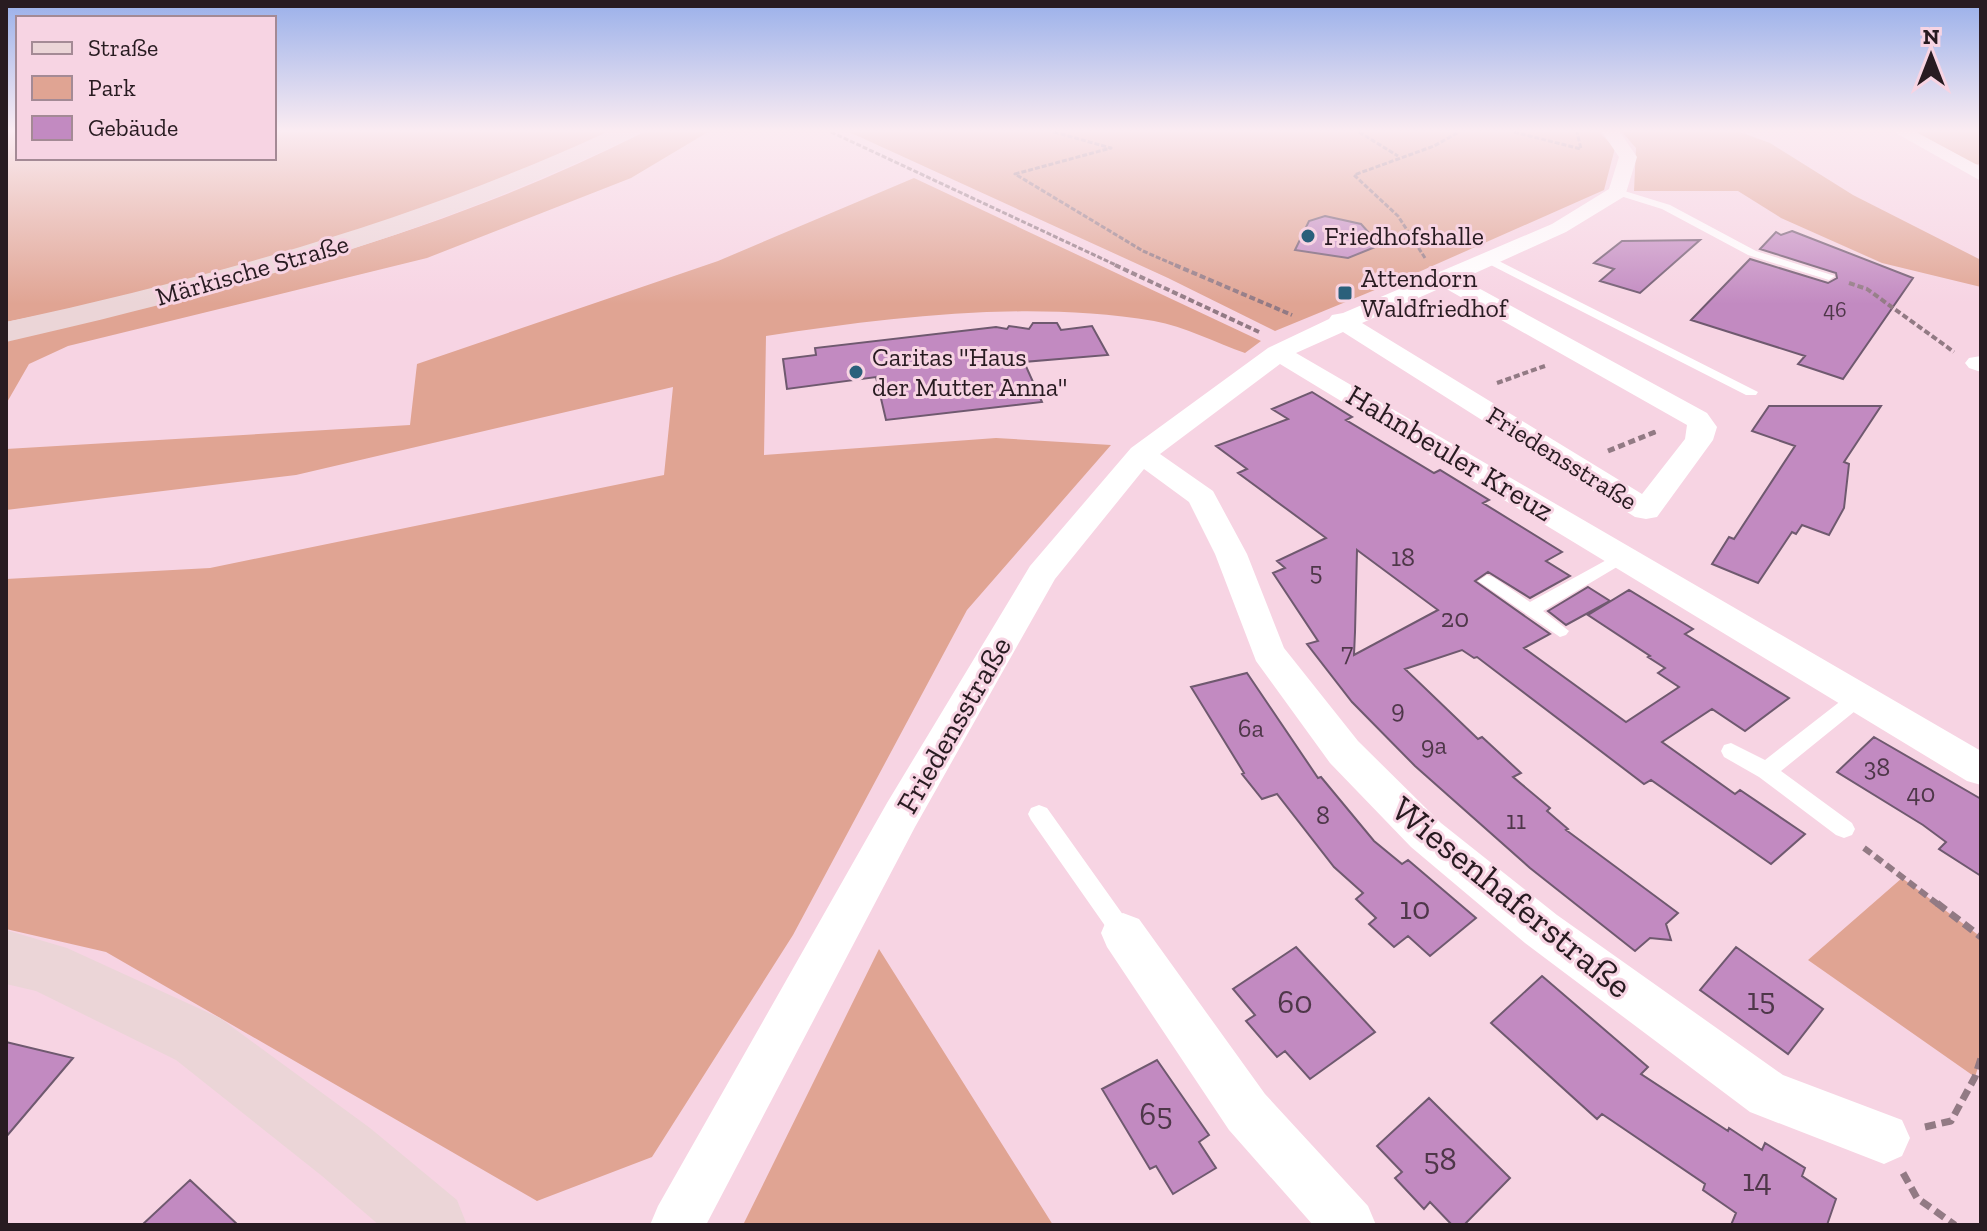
<svg xmlns="http://www.w3.org/2000/svg" width="1987" height="1231" viewBox="0 0 1987 1231" font-family="'Zilla Slab',serif">
	<style>
		.green { fill: #e0a493 }
		.building { fill: #c28ac1; stroke: #6f596f; stroke-width: 2; fill-rule: evenodd }
		.lines { fill: none; stroke-linecap: round; stroke-linejoin: round }
		.path-far4 { stroke: #927a84; stroke-width: 3; stroke-dasharray: 5 2; stroke-linecap: butt }
		.path-far3 { stroke: #927a84; stroke-width: 4; stroke-dasharray: 6 3; stroke-linecap: butt }
		.path-far2 { stroke: #927a84; stroke-width: 5; stroke-dasharray: 7 4; stroke-linecap: butt }
		.path-far1 { stroke: #927a84; stroke-width: 6; stroke-dasharray: 9 5; stroke-linecap: butt }
		.path { stroke: #927a84; stroke-width: 7; stroke-dasharray: 11 6; stroke-linecap: butt }
		.lane { fill: #fff; fill-rule: evenodd }
		.street { fill: #fff; fill-rule: evenodd }
		.secondary { fill: #ebd5d7; fill-rule: evenodd }
		.poi-dot { fill: #2a607b; stroke: #f7d4e3; stroke-width: 3 }
		.labels { text-anchor: middle; dominant-baseline: central; stroke-width: 6; stroke-linejoin: round; paint-order: stroke }
		.far-number-label { font-size: 22px; fill: #4e3749 }
		.far-poi-label { font-size: 26px; fill: #281b21; stroke: #f7d4e3; text-anchor: start }
		.far-street-label { font-size: 26px; fill: #281b21; stroke: #f7d4e3 }
		.number-label { font-size: 26px; fill: #4e3749 }
		.street-label { font-size: 30px; fill: #281b21; stroke: #f7d4e3 }
		.near-number-label { font-size: 32px; fill: #4e3749 }
		.near-street-label { font-size: 36px; fill: #281b21; stroke: #f7d4e3 }
	</style>
	<rect width="100%" height="100%" fill="#f7d4e3"/>
	<path class="green" d="M6,132H18V158H274V132H607L563,156L397,223L101,303L6,322Z
		M644,132H708L631,178L427,258L68,346L29,364L6,404V339C68,327 128,310 188,295C346,254 499,206 644,132Z
		M849,132H1599L1615,148L1604,190L1421,271L1275,331L1168,278Z
		M1622,132H1740L1770,143L1853,195L1981,260V287L1882,263L1781,218L1738,191H1634L1636,148Z
		M1915,132H1981V164L1971,165Z
		M914,178L1261,341L1245,353C1216,343 1184,326 1154,321C1026,300 893,317 766,336L764,455L996,438L1111,445L967,610L793,935L652,1157L537,1201L106,952L6,929V579L210,568L664,475L673,387L296,475L6,510V449L410,425L417,364L718,261Z
		M1902,878L1981,937V1058L1975,1077L1808,960Z
		M879,949L1053,1225H743Z"/>
	<path class="building" d="M1325,216L1361,224L1380,245L1348,258L1295,250L1309,221Z
		M1792,231L1913,278L1843,379L1798,364L1805,356L1691,320L1750,259L1828,283L1837,278L1836,273L1760,249L1776,232L1781,235Z
		M1700,240L1640,293L1600,281L1614,269L1594,263L1622,241Z
		M1033,323H1057L1061,330L1092,326L1108,355L1024,362L1042,402L886,420L876,377L787,389L783,359L816,355L815,348L996,327L1007,329L1009,326L1029,329Z
		M1312,392L1352,417L1346,420L1434,473L1440,470L1489,500L1483,503L1562,552L1546,561L1570,576L1530,598L1488,572L1475,581L1550,634L1524,648L1626,722L1679,687L1658,673L1665,668L1648,657L1650,656L1588,615L1629,590L1693,629L1685,634L1789,698L1745,731L1712,709L1662,742L1735,794L1740,790L1805,834L1771,864L1651,780L1644,784L1477,657L1474,658L1462,650L1405,669L1478,739L1482,737L1521,773L1513,777L1550,808L1547,811L1568,829L1566,830L1678,913L1666,924L1671,940L1650,938L1635,951L1530,868L1415,766L1352,702L1307,644L1318,641L1273,573L1285,568L1277,561L1326,538L1238,473L1247,469L1216,446L1288,419L1272,409ZM1357,550L1438,610L1354,655L1355,632Z
		M1769,406H1881L1844,462L1849,464L1844,508L1829,535L1802,525L1796,534L1792,532L1758,583L1712,564L1729,537L1734,539L1795,446L1752,431Z
		M1588,587L1610,601L1566,625L1548,611Z
		M1247,673L1318,778L1321,777L1374,841L1402,864L1408,860L1476,918L1430,956L1408,936L1394,947L1369,924L1376,918L1356,899L1363,893L1334,867L1277,794L1262,799L1242,774L1244,773L1191,687Z
		M1874,737L1981,799V876L1939,849L1946,842L1923,825L1837,772Z
		M1296,947L1375,1032L1310,1079L1285,1051L1277,1057L1246,1021L1255,1015L1233,989Z
		M1736,947L1823,1009L1788,1054L1700,990Z
		M1542,976L1648,1067L1641,1074L1728,1131L1729,1128L1762,1150L1765,1143L1805,1168L1802,1176L1836,1199L1827,1225H1731L1736,1213L1703,1190L1705,1184L1602,1114L1597,1119L1491,1023Z
		M6,1042L73,1058L6,1137Z
		M1157,1060L1209,1135L1199,1142L1216,1168L1173,1194L1156,1166L1150,1169L1102,1089Z
		M1429,1098L1510,1178L1464,1225H1452L1430,1202L1424,1209L1395,1178L1402,1172L1377,1146Z
		M190,1180L238,1225H142Z"/>
	<g class="lines">
		<path class="path-far4" d="M831,132L1120,267
			M1054,132L1111,148L1015,174L1143,251L1180,267
			M1359,132L1398,156
			M1514,132L1581,149L1577,132
			M1425,258L1398,216L1354,175L1434,146L1459,132"/>
		<path class="path-far3" d="M1115,265L1259,332
			M1175,265L1292,315
			M1849,283L1867,289L1954,352
			M1497,383L1545,366
			M1650,434L1658,431"/>
		<path class="path-far2" d="M1608,451L1655,432"/>
		<path class="path-far1" d="M1864,848L1939,905"/>
		<path class="path" d="M1937,903L1981,937
			M1925,1127L1951,1121L1975,1077L1981,1058
			M1903,1173L1917,1198L1955,1225"/>
		<path class="lane" d="M1618,189L1670,205L1756,251L1835,276L1829,280L1748,255L1662,209L1614,194V190Z
			M1483,257H1491L1758,392L1756,395H1746L1483,261Z
			M1621,552L1629,557L1627,561L1543,611L1569,631L1566,635L1560,637L1478,581L1487,575L1493,577L1530,602Z
			M1858,691L1865,693L1868,698L1865,703L1781,771L1852,823L1855,829L1852,835L1844,838L1836,835L1759,777L1724,757L1721,751L1724,745L1731,743L1765,760L1851,693Z
			M1039,805L1047,808L1131,926L1135,933L1131,940L1123,944L1115,940L1031,820L1028,814L1031,808Z"/>
		<path class="street" d="M1602,132H1620L1637,157L1625,196L1566,232L1462,279L1707,413L1717,427L1713,440L1657,517L1646,519L1635,517L1343,332L1296,353L1981,751V785L1967,781L1280,364L1160,454L1213,491L1247,554L1284,648L1358,741L1441,823L1557,915L1783,1075L1902,1120L1910,1138L1902,1156L1884,1164L1750,1112L1525,943L1411,847L1330,763L1256,661L1215,554L1189,502L1144,469L1055,579L915,827L706,1225H650L658,1206L887,803L1030,566L1131,448L1268,348L1329,319L1332,315L1343,313L1552,224L1609,189L1619,157ZM1443,287L1687,425L1685,439L1642,494L1362,323Z
			M1894,132H1916L1981,167V181Z
			M1981,356V372L1969,368L1965,363L1969,358Z
			M1123,913L1139,919L1265,1094L1368,1206L1376,1225H1313L1229,1130L1107,947L1101,933L1107,919Z"/>
		<path class="secondary" d="M607,132H637L633,137C427,236 228,291 6,342V322C213,277 414,221 607,132Z
			M6,930L67,948L220,1018L370,1128L457,1200L467,1225H379L322,1176L176,1060L36,991L6,984Z"/>
	</g>
	<linearGradient id="sky" x2="0" y2="1"><stop stop-color="#9ab0ea"/><stop offset="0.43" stop-color="#fbecf2"/><stop offset="1" stop-color="#fbecf2" stop-opacity="0"/></linearGradient>
	<rect width="1987" height="304" fill="url(#sky)"/>
	<g class="poi-dot">
		<circle cx="1308" cy="236" r="8"/>
		<rect x="1337" y="285" width="16" height="16" rx="4"/>
		<circle cx="856" cy="372" r="8"/>
	</g>
	<g class="labels">
		<g class="far-number-label">
			<text x="1835" y="309">46</text>
		</g>
		<g class="far-poi-label">
			<text x="1324" y="236">Friedhofshalle</text>
			<text x="1361" y="278">Attendorn<tspan x="1361" dy="30">Waldfriedhof</tspan></text>
			<text x="872" y="357">Caritas "Haus<tspan x="872" dy="30">der Mutter Anna"</tspan></text>
		</g>
		<g class="far-street-label">
			<text transform="translate(252 270) rotate(-16)">Märkische Straße</text>
			<text transform="translate(1562 458) rotate(32)">Friedensstraße</text>
		</g>
		<g class="number-label">
			<text x="1403" y="557">18</text>
			<text x="1316" y="571">5</text>
			<text x="1455" y="618">20</text>
			<text x="1347" y="652">7</text>
			<text x="1398" y="709">9</text>
			<text x="1251" y="728">6a</text>
			<text x="1434" y="745">9a</text>
			<text x="1877" y="767">38</text>
			<text x="1921" y="793">40</text>
			<text x="1323" y="815">8</text>
			<text x="1516" y="820">11</text>
		</g>
		<g class="street-label">
			<text transform="translate(1450 453) rotate(31)">Hahnbeuler Kreuz</text>
			<text transform="translate(954 725) rotate(-60)">Friedensstraße</text>
		</g>
		<g class="near-number-label">
			<text x="1415" y="908">10</text>
			<text x="1761" y="999">15</text>
			<text x="1295" y="1002">60</text>
			<text x="1156" y="1114">65</text>
			<text x="1440" y="1159">58</text>
			<text x="1757" y="1180">14</text>
		</g>
		<g class="near-street-label">
			<text transform="translate(1512 897) rotate(39)">Wiesenhaferstraße</text>
		</g>
	</g>
	<rect width="1987" height="1231" fill="none" stroke="#281b21" stroke-width="16"/>
	<rect x="16" y="16" width="260" height="144" fill="#f7d4e3" stroke="#a48a95" stroke-width="2"/>
	<rect x="32" y="42" width="40" height="12" fill="#ebd5d7" stroke="#a48a95" stroke-width="2"/>
	<text x="88" y="56" font-size="24" fill="#281b21">Straße</text>
	<rect x="32" y="76" width="40" height="24" fill="#e0a493" stroke="#a48a95" stroke-width="2"/>
	<text x="88" y="96" font-size="24" fill="#281b21">Park</text>
	<rect x="32" y="116" width="40" height="24" fill="#c28ac1" stroke="#a48a95" stroke-width="2"/>
	<text x="88" y="136" font-size="24" fill="#281b21">Gebäude</text>
	<g transform="translate(1931 56)" stroke="#f7d4e3" stroke-width="6" paint-order="stroke">
	<path d="M0-6L14 30L0 20L-14 30Z" fill="#281b21"/>
	<text y="-12" font-size="22" font-weight="bold" text-anchor="middle" fill="#281b21">N</text>
	</g>
</svg>
